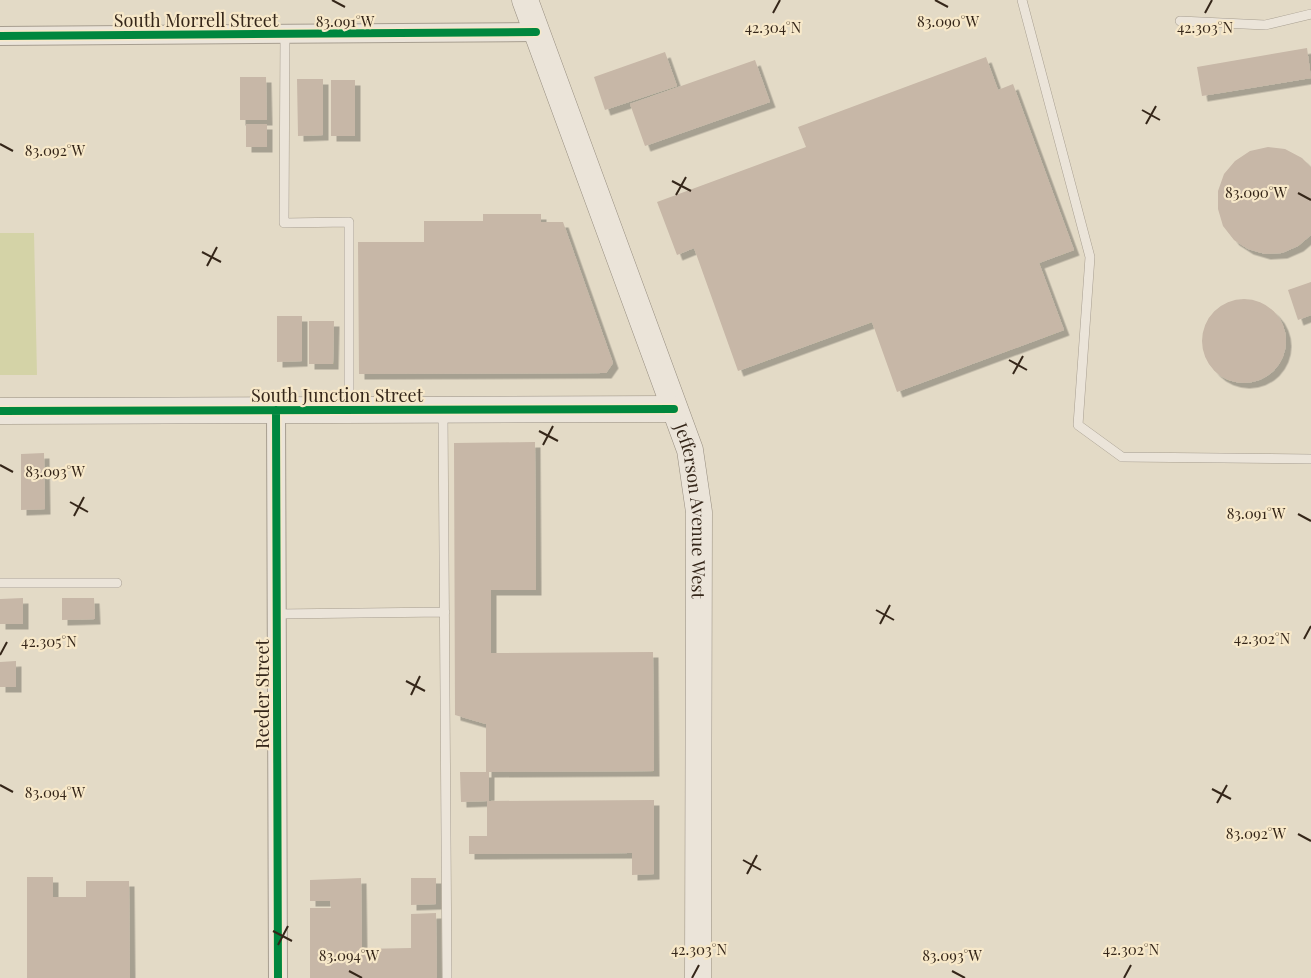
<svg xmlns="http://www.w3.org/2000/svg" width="1311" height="978" viewBox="0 0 1311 978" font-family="'Playfair Display',serif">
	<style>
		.green { fill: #d4d3a7 }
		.building { fill: #c7b7a7; filter: url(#shadow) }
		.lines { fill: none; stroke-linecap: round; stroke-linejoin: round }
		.lane-casing { stroke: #a79e90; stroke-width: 10 }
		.street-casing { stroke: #a79e90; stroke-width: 20 }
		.secondary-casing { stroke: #978e80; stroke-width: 27 }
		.lane { stroke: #ebe4d9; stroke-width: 9 }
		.street { stroke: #ebe4d9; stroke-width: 18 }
		.secondary { stroke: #ebe4d9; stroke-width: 26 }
		.cycleway-casing { stroke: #f7e8c9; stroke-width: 11 }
		.cycleway { stroke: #00873e; stroke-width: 8 }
		.ticks { fill: none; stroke: #352619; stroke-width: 2 }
		.labels { text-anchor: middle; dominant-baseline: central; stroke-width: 4.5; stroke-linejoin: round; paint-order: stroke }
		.street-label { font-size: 18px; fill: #352619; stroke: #f7e8c9 }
		.ticks-label { font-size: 15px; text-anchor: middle; fill: #352619; stroke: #f7e8c9; stroke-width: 4.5; stroke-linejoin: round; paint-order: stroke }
	</style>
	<defs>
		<filter id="shadow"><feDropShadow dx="5.5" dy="5.5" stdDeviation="0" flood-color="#0004"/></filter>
	</defs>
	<rect width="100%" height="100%" fill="#e3dac6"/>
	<path class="green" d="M0,233H34L37,375H0Z"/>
	<path class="building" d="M1307,48L1311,78L1202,96L1197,67Z
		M665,52L677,86L605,110L594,77Z
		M986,57L998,90L1013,84L1074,250L1039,263L1064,330L897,392L872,322L738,371L694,248L677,255L657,202L806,147L798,127Z
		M755,60L770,102L645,146L630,104Z
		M240,77H266L267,120H240Z
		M297,79H323V135L298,136Z
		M331,80H355V136H331Z
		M246,124H267V147H246Z
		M1268,147L1285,149L1302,158L1311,167V235L1298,246L1282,253L1265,254L1248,249L1234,240L1223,226L1218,209V191L1224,174L1235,161L1250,151Z
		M483,214H541V222H563L613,363L606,373L359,374L358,242H424V221H483Z
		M1311,282V315L1298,320L1288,290Z
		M1202 341a42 42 0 1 1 84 0a42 42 0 1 1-84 0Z
		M277,316H302V361L277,362Z
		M309,321H334L333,364H309Z
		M535,442L536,590H491V653L653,652L654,771L489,772V801L654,800V874L632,875V853L469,854V836H487V801L461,802L460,772H486V724L455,715L454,443Z
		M44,453L45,509L21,510V454Z
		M23,598V624H0V599Z
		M62,598H94L95,619L62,620Z
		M16,661V687H0V662Z
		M27,877H53V897H86V881H129L130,978H27Z
		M361,878L362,949L411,948V914L436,913L437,978H310V908H331L330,901H310V880Z
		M411,878H436V904L411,905Z"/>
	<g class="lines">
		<defs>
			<path id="lane" d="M1022,0L1090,257L1078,425L1122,457L1311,459
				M1180,21L1265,25L1311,14
				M285,34L284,223L349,222V410
				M443,412L447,978
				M0,583H117
				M277,614L445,612"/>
			<path id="street" d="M0,36L536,32
				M276,410L278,978"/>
			<g id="secondary">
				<path id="s1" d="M525,0L690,450L699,512L698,978"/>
				<path d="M0,411L674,409"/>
			</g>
		</defs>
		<use href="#lane" class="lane-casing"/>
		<use href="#street" class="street-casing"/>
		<use href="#secondary" class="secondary-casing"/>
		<use href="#lane" class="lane"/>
		<use href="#street" class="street"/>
		<use href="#secondary" class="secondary"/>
		<defs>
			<path id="cycleway" d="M0,36L536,32
				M276,410L278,978
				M0,411L674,409"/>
		</defs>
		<use href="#cycleway" class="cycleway-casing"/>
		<use href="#cycleway" class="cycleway"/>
	</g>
	<path class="ticks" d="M332,0L345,7M935,0L948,7M773,13L780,0M1205,13L1212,0M1142,110L1160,120M1146,124L1156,106M0,144L13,151M672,181L691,191M1298,193L1311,200M676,195L686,177M202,252L221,262M207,266L217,247M1009,360L1027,370M1013,374L1023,356M539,431L558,441M543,445L553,426M0,465L13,472M70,502L88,512M1298,514L1311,521M74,516L84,497M876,610L894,620M880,624L890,605M1304,639L1311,626M0,655L7,642M406,681L425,691M411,695L420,676M0,785L13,792M1212,789L1231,799M1217,803L1227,785M1298,834L1311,841M743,860L761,870M747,874L757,855M273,931L292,941M278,945L288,926M349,971L362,978M952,971L965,978M692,978L699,965M1124,978L1131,965"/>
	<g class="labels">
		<g class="street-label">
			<text x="196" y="20">South Morrell Street</text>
			<text x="337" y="395">South Junction Street</text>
			<text stroke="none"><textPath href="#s1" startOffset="540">Jefferson Avenue West</textPath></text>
			<text transform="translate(262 694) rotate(-90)">Reeder Street</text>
		</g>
	</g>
	<g class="ticks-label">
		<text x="345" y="27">83.091°W</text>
		<text x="948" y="27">83.090°W</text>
		<text x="773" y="33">42.304°N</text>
		<text x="1205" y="33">42.303°N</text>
		<text x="55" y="156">83.092°W</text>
		<text x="1256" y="198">83.090°W</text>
		<text x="55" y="477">83.093°W</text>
		<text x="1256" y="519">83.091°W</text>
		<text x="1262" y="644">42.302°N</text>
		<text x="49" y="647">42.305°N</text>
		<text x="55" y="798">83.094°W</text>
		<text x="1256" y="839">83.092°W</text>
		<text x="699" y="955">42.303°N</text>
		<text x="1131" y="955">42.302°N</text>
		<text x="349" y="961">83.094°W</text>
		<text x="952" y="961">83.093°W</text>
	</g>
</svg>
